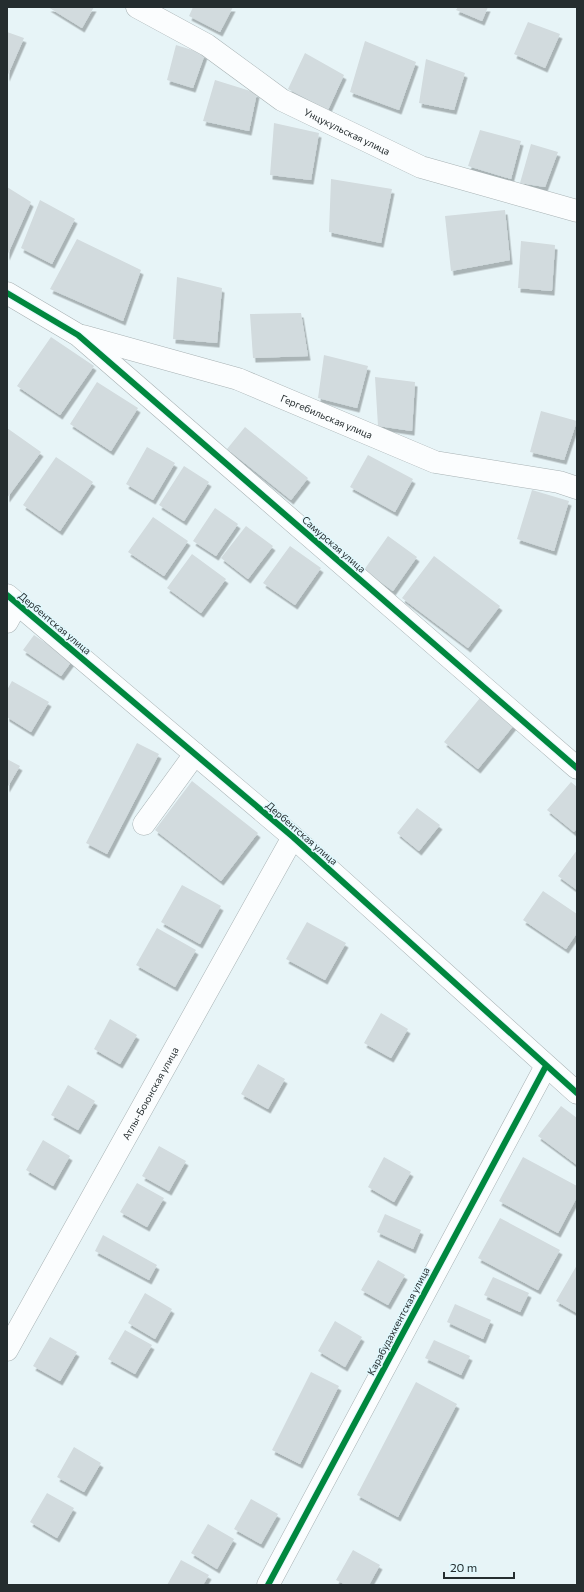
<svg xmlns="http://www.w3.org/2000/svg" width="584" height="1592" viewBox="0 0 584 1592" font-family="Commissioner,sans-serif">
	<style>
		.building { fill: #d2dbde; filter: url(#shadow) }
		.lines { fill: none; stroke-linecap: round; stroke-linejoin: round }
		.minor-casing { stroke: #a8b2b4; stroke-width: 23 }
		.minor { stroke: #fbfdfe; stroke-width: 22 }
		.cycleway-casing { stroke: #e1f8fd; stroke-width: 8 }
		.cycleway { stroke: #00873e; stroke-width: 6 }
		.labels { text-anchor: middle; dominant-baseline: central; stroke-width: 3; stroke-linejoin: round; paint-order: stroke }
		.street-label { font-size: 10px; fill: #252d2f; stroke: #e1f8fd }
	</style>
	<defs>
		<filter id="shadow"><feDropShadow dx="2.5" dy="4.5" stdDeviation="0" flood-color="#0004"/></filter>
	</defs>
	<rect width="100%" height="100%" fill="#e7f4f7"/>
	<path class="building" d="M48,7H94L82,28Z
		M193,7H233L220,32L189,16Z
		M458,7H488L482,21L456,10Z
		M528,22L560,34L545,68L514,54Z
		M7,32L24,38L7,77Z
		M365,41L416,62L399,110L350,92Z
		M176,45L205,54L193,88L167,80Z
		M305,53L344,75L328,110L288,89Z
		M426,59L465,73L454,110L419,103Z
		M215,80L257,93L249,131L203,121Z
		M274,123L319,133L311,180L270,175Z
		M480,130L521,141L511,179L468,166Z
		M531,144L558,152L545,187L520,183Z
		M331,179L392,189L381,243L329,232Z
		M7,187L31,202L7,256Z
		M40,200L75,219L52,264L21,248Z
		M505,210L510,260L451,271L445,216Z
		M77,239L141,270L123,321L50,289Z
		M521,241L555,245L552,291L518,288Z
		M177,277L222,288L217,343L173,339Z
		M301,313L308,356L253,358L250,314Z
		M51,337L94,366L60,415L17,386Z
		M324,355L368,366L357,408L318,398Z
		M375,377L415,382L412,431L378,426Z
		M97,382L138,408L111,451L70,424Z
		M541,411L577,421L564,460L530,452Z
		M245,427L308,478L291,500L227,449Z
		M7,428L41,452L7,498Z
		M147,447L175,463L153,500L126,484Z
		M368,455L413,479L395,512L350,487Z
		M56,457L93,482L60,531L23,505Z
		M184,466L209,482L184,521L159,505Z
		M532,490L569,501L554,551L517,539Z
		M215,508L238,524L216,556L193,541Z
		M153,517L188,541L164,576L128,552Z
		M246,526L273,546L248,579L221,558Z
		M388,536L417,557L393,591L364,570Z
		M290,546L321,568L295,605L263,583Z
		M192,554L226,579L201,613L167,588Z
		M434,556L500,606L468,648L402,598Z
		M34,635L72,661L61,676L23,650Z
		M12,681L49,702L31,732L7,717V690Z
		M480,698L514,725L478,769L444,742Z
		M137,743L159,754L107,854L86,843Z
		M7,759L20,766L7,788Z
		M192,781L258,833L221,881L155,830Z
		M571,782L577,787V828L574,832L547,810Z
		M417,808L440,825L419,851L397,833Z
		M577,850V890L558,876Z
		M182,885L221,906L200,944L161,922Z
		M543,891L577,914V933L566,949L523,920Z
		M307,922L346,943L325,980L286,959Z
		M157,928L196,950L175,987L136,965Z
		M381,1013L408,1029L391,1058L364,1043Z
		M110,1019L137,1035L120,1064L94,1049Z
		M258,1064L285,1079L268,1109L241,1094Z
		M68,1085L95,1101L78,1130L51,1115Z
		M561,1106L577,1118V1165L538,1136Z
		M43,1140L70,1156L53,1186L26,1170Z
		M159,1146L186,1161L169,1191L142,1176Z
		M384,1157L411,1172L394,1202L368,1187Z
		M523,1157L577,1186V1197L558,1233L499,1201Z
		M137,1183L164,1198L147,1227L120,1212Z
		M385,1214L421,1230L413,1249L377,1232Z
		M500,1218L560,1250L538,1290L478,1258Z
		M103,1235L157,1265L149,1280L95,1251Z
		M378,1260L405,1275L388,1305L361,1290Z
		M577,1265V1313L556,1301Z
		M493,1277L529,1293L520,1312L484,1295Z
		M145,1293L172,1309L155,1339L128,1323Z
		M455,1304L491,1320L483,1339L447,1322Z
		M335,1321L362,1337L345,1367L318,1351Z
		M125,1330L152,1345L135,1374L108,1359Z
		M50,1337L77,1352L60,1381L33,1366Z
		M434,1340L470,1356L461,1375L425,1358Z
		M311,1372L339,1386L300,1464L272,1450Z
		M416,1382L457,1404L398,1517L357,1495Z
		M74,1447L101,1463L84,1492L57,1477Z
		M47,1493L74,1508L57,1538L30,1522Z
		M251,1499L278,1514L261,1544L234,1529Z
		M208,1524L234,1539L217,1569L191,1553Z
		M353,1550L380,1565L369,1585H346L336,1580Z
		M181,1560L209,1575L203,1585H167Z"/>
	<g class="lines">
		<defs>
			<g id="minor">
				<path id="s1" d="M137,7L207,45L282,100L421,167L577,211"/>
				<path d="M7,293L78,335L577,768"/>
				<path id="s2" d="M83,336L238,379L435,462L559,482L577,488"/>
				<path d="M7,595L293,837L577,1093"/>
				<path d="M7,622L17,604"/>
				<path d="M144,824L195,754"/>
				<path id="s3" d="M7,1350L293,837"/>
				<path d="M268,1585L546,1066"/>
			</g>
		</defs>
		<use href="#minor" class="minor-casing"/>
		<use href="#minor" class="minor"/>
		<defs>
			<path id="cycleway" d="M7,293L78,335L577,768
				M7,595L293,837L577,1093
				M268,1585L546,1066"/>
		</defs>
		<use href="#cycleway" class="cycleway-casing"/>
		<use href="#cycleway" class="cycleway"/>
	</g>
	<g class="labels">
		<g class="street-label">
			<text stroke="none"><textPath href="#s1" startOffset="245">Унцукульская улица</textPath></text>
			<text stroke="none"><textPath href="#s2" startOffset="257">Гергебильская улица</textPath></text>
			<text transform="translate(334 544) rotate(41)">Самурская улица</text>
			<text transform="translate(55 623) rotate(40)">Дербентская улица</text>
			<text transform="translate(302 833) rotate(41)">Дербентская улица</text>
			<text stroke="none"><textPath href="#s3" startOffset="294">Атлы-Боюнская улица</textPath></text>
			<text transform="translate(398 1321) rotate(-62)">Карабудахкентская улица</text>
		</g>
	</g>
	<rect width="584" height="1592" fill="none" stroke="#252d2f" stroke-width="16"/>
	<path d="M444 1572v6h70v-6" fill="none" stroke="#252d2f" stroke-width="2"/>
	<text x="450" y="1572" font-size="12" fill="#252d2f" stroke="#e1f8fd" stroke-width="3" paint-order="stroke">20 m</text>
</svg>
